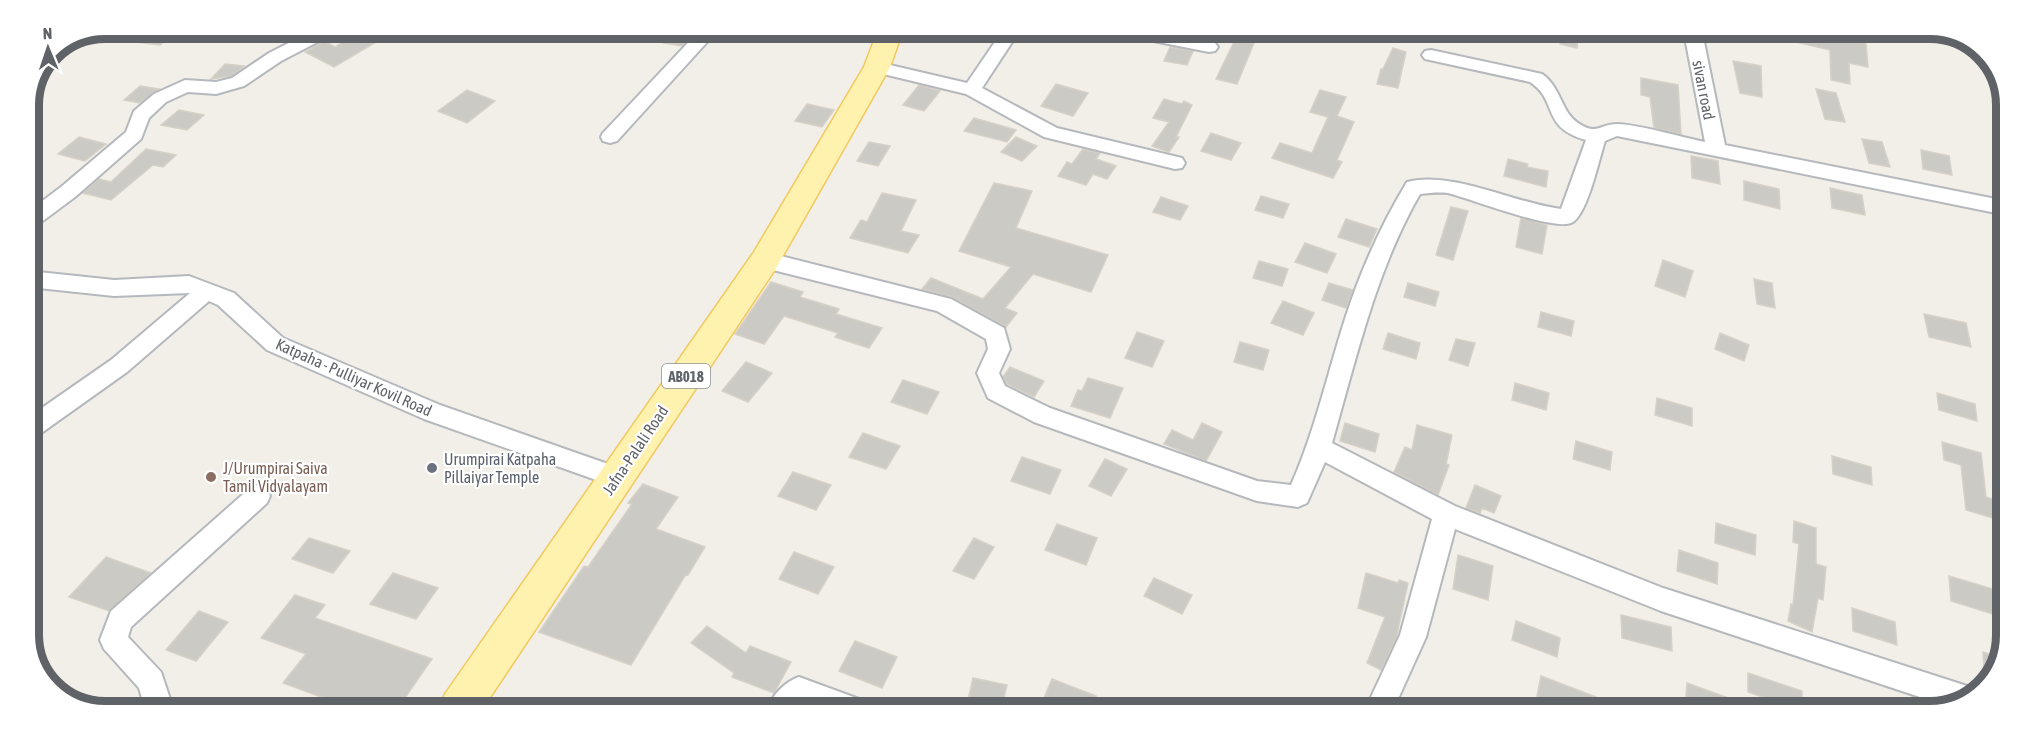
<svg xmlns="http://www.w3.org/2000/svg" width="2035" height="740" viewBox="0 0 2035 740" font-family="'Asap Condensed',sans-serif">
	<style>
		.building { fill: #cccac5; stroke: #d6d1c6; stroke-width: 1.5 }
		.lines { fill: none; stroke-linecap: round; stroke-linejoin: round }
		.street-casing { stroke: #b5b8bc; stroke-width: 4 }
		.primary-casing { stroke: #f2c960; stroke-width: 3 }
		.street { fill: #fff; fill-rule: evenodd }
		.primary { fill: #fff2af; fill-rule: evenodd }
		.worship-dot { fill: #6b7280; stroke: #fff; stroke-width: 2 }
		.education-dot { fill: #8d6e63; stroke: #fff; stroke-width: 2 }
		.labels { text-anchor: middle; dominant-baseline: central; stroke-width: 4.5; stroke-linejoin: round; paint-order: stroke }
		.shield { fill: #fff; stroke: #8f9295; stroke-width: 1.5 }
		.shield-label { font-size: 15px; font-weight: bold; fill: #5f6368 }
		.street-label { font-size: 16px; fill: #5f6368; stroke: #fff }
		.worship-label { font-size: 16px; fill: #5b616d; stroke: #fff; text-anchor: start }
		.education-label { font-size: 16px; fill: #785e54; stroke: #fff; text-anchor: start }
		.rim { fill: none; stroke: #5f6368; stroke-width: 8 }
	</style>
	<rect width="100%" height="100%" fill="#f1efe8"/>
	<path class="building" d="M151,29H178L160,45L136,42Z
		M360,30L381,39L334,67L305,52L324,41L335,47Z
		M674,30H697L682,46L664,43Z
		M1562,32H1578L1577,48L1560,44Z
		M1779,32H1865L1868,67L1849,63L1850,84L1831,80L1830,50L1779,38Z
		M1236,38L1254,43L1237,84L1216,79Z
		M1170,47L1193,51L1187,65L1164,61Z
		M1393,48L1406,52L1398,88L1377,84L1381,69H1383Z
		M1733,61L1761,66L1762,97L1740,93Z
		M225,64L244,66L231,76L211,79Z
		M1641,78L1678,85L1681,134L1654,128L1650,97L1641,95Z
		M1056,84L1088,93L1073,116L1041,106Z
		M919,85L940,91L924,111L903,105Z
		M140,86L159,89L140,103L124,100Z
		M1816,89L1836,93L1845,122L1825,119Z
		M467,90L495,101L467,123L438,111Z
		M1320,90L1346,97L1337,116L1354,122L1337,160L1342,162L1333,178L1272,158L1280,143L1312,153L1328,117L1310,112Z
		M1164,99L1182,104L1184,101L1192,105L1176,137H1179L1169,152L1152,146L1169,122L1153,118Z
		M807,104L834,110L822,127L795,121Z
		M179,110L204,115L187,130L161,125Z
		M974,118L1016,130L1007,142L964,131Z
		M1211,133L1241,143L1231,160L1201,151Z
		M79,137L106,144L85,161L58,154Z
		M1016,137L1037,146L1022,161L1001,152Z
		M1862,139L1882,142L1890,167L1869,163Z
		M869,142L890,146L878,166L857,161Z
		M146,149L176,155L163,167L153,165L111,200L83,193L99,179L111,182Z
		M1083,149L1100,153L1096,159L1116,166L1107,179L1093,174L1086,185L1058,176L1067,162L1072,164Z
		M1921,150L1949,156L1952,175L1923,169Z
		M1691,156L1718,161L1720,184L1692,178Z
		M1508,159L1528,164L1527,167L1548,171L1546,187L1504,176Z
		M1744,181L1779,189L1780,209L1744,200Z
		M994,183L1032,191L1016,228L1108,255L1091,292L1033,274L1005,308L1017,313L1006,327L952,297L922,289L931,278L983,299L1011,267L959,251Z
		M1830,188L1862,195L1865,215L1832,208Z
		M882,193L916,200L901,231L919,235L908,253L850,238L861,220L867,222Z
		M1261,196L1289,204L1283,218L1255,210Z
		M1161,197L1188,206L1180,220L1153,212Z
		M1451,207L1468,211L1453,260L1436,255Z
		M1521,218L1547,225L1542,254L1516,247Z
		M1346,219L1377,229L1369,247L1338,237Z
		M1305,243L1336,254L1327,273L1295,262Z
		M1663,260L1693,271L1685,297L1655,286Z
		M1259,261L1288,269L1282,286L1253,278Z
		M1754,279L1772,283L1775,308L1757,304Z
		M771,282L803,292L800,297L839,309L836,314L882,328L869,348L835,337L838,333L784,316L764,344L735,334Z
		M1329,283L1353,290L1346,308L1322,300Z
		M1408,283L1439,292L1435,306L1404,297Z
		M1283,301L1314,313L1303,335L1271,323Z
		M1541,312L1574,321L1571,336L1538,327Z
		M1924,314L1966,323L1971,347L1929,337Z
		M1137,332L1164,341L1152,367L1125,358Z
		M1388,333L1420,343L1416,359L1383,349Z
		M1720,333L1749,345L1744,361L1715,349Z
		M1456,339L1475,343L1468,366L1449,360Z
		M1240,342L1269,350L1263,370L1234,362Z
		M746,362L772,373L748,402L722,391Z
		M1010,367L1044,381L1034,397L1007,384L1003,377Z
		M1088,378L1123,388L1110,418L1071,406L1078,390L1082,391Z
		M903,380L939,392L927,414L891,402Z
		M1515,383L1549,393L1546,410L1512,400Z
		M1937,393L1975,404L1977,421L1939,410Z
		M1657,398L1692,408V426L1655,415Z
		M1202,423L1222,432L1206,461L1164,444L1172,430L1193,440Z
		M1345,423L1379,434L1375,452L1340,441Z
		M1417,425L1452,435L1446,464L1449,465L1438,495L1394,472L1405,447L1412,450Z
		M863,433L900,446L886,469L849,457Z
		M1576,441L1612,452L1610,470L1573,459Z
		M1942,442L1981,453L1986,497L2004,503L2003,521L1966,510L1961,465L1944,460Z
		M1832,456L1871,467L1872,485L1833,474Z
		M1022,457L1061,470L1050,494L1011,481Z
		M1105,459L1127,469L1111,496L1089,486Z
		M793,472L831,485L816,510L778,496Z
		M643,484L678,497L656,529L705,547L688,575L686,574L631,665L539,632L584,566L588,567L632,504L628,503Z
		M1475,485L1501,496L1494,513L1482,508L1480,513L1466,508Z
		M1794,521L1816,528V564L1826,567L1823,600L1818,598L1812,632L1788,621L1791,604L1793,605L1799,544L1793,542Z
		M1716,523L1756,535L1755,555L1715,543Z
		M1057,524L1097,538L1086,565L1045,550Z
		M309,538L350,551L333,573L292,559Z
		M974,538L994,547L974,579L953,571Z
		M1679,550L1718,563L1717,584L1677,571Z
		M794,552L834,567L818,594L779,579Z
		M1458,555L1493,566L1488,600L1453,589Z
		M106,557L151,573L109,611L69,597Z
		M393,573L438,588L416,619L370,604Z
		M1366,573L1398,583L1399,580L1408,583L1396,639L1381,670L1367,663L1385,617L1358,608Z
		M1949,576L1996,590L1999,616L1951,601Z
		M1154,578L1192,595L1182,614L1144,596Z
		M295,595L325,605L315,618L432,659L398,708H351L283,683L306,654L261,638Z
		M1852,608L1895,622L1897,645L1853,631Z
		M199,611L228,622L196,661L166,650Z
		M1621,615L1671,627L1672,651L1622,638Z
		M1516,621L1560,638L1557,657L1512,640Z
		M707,626L746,653L750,646L791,662L774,693L732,677L734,673L691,643Z
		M855,641L897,657L882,688L839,671Z
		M1983,652L2003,659L1985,683Z
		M1748,673L1802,691V711L1748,692Z
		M1541,676L1596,697L1594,711H1534Z
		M973,678L1007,685L1001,710L966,709Z
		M1052,679L1096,696L1091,710H1039Z
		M1687,683L1759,709V711H1685Z"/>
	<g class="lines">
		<defs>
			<path id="street" d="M316,29H338L335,33L281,61L244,86L216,94L188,92L166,102L149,118L141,139L75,197L36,226L29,228V211L61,187L126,132L134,111L154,94L185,80L216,82L232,78L269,53Z
				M700,30H718L617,141L610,143L603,141L601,137L603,133Z
				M1003,30H1020L982,88L1057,128L1182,158L1185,163L1182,168L1175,169L1044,137L966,94L871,71L868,67L871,63L877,62L967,83Z
				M1119,31H1153L1209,42L1215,43L1218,47L1215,51L1209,52L1128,36L1122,35Z
				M1684,32H1702L1725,145L2006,201V215L1617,136L1605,141C1599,159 1588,212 1573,222C1557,233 1469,198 1448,193C1439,192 1429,193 1420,194C1376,270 1356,359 1332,443L1455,506L1663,588L1967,686L1977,689L1976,696L1947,706L1661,611L1455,529L1426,637L1393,710H1365L1400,635L1432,519L1325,462L1307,503L1298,507L1257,501L1034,422L988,398L977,373L988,349L986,339L937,311L765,268L758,265L755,260L758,255L765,252L951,299L1004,328L1010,349L999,373L1005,386L1050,408L1257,481L1291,485C1315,431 1327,375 1345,319C1360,272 1381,225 1407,182C1451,170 1514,203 1561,209L1586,140C1540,127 1559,101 1530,82L1425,59L1422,55L1425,51L1431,50L1542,74C1561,87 1561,112 1578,123C1597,136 1600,124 1617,124C1641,125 1680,137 1705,142Z
				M29,271L114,280L189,276L234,293L283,338L440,405L625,470L628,477L625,484L616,487L424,419L267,350L218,305L209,301L127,372L37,436L29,439V417L111,360L190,293L114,296L29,287Z
				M258,485L267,489L270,496L267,503L131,627L128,637L161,672L173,708H145L139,688L104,649L100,640L111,611L249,489Z
				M799,677L859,699L863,709H814L803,705L800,709H767C773,695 784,682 799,677Z"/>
			<path id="primary" d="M878,30H903L890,67L776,268L483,708H439L445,694L754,252L864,67Z"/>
		</defs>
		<use href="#street" class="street-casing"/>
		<use href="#primary" class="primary-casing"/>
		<use href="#street" class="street"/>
		<use href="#primary" class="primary"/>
	</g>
	<circle class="worship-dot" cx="432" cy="468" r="6"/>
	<circle class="education-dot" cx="211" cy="477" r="6"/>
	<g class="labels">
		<rect class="shield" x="662" y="364" width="48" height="24" rx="4.5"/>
		<g class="shield-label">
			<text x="686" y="376">AB018</text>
		</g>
		<g class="street-label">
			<text transform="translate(1704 90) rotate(79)">sivan road</text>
			<text transform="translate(354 377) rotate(24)">Katpaha - Pulliyar Kovil Road</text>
			<text transform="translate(635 450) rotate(-56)">Jafna-Palali Road</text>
		</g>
		<g class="worship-label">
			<text x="444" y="459">Urumpirai Katpaha<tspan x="444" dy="18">Pillaiyar Temple</tspan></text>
		</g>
		<g class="education-label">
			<text x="223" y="468">J/Urumpirai Saiva<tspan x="223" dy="18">Tamil Vidyalayam</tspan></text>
		</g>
	</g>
	<path d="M0 0H2035V740H0ZM105 39H1930A66 66 0 0 1 1996 105V635A66 66 0 0 1 1930 701H105A66 66 0 0 1 39 635V105A66 66 0 0 1 105 39Z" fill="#fff" fill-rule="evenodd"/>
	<path class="rim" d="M105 39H1930A66 66 0 0 1 1996 105V635A66 66 0 0 1 1930 701H105A66 66 0 0 1 39 635V105A66 66 0 0 1 105 39Z"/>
	<g transform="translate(48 48) rotate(358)" stroke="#ffffff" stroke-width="4.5" paint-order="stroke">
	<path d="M0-4.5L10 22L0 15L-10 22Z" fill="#5f6368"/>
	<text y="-9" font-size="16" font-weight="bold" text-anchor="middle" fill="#5f6368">N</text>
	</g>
</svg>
